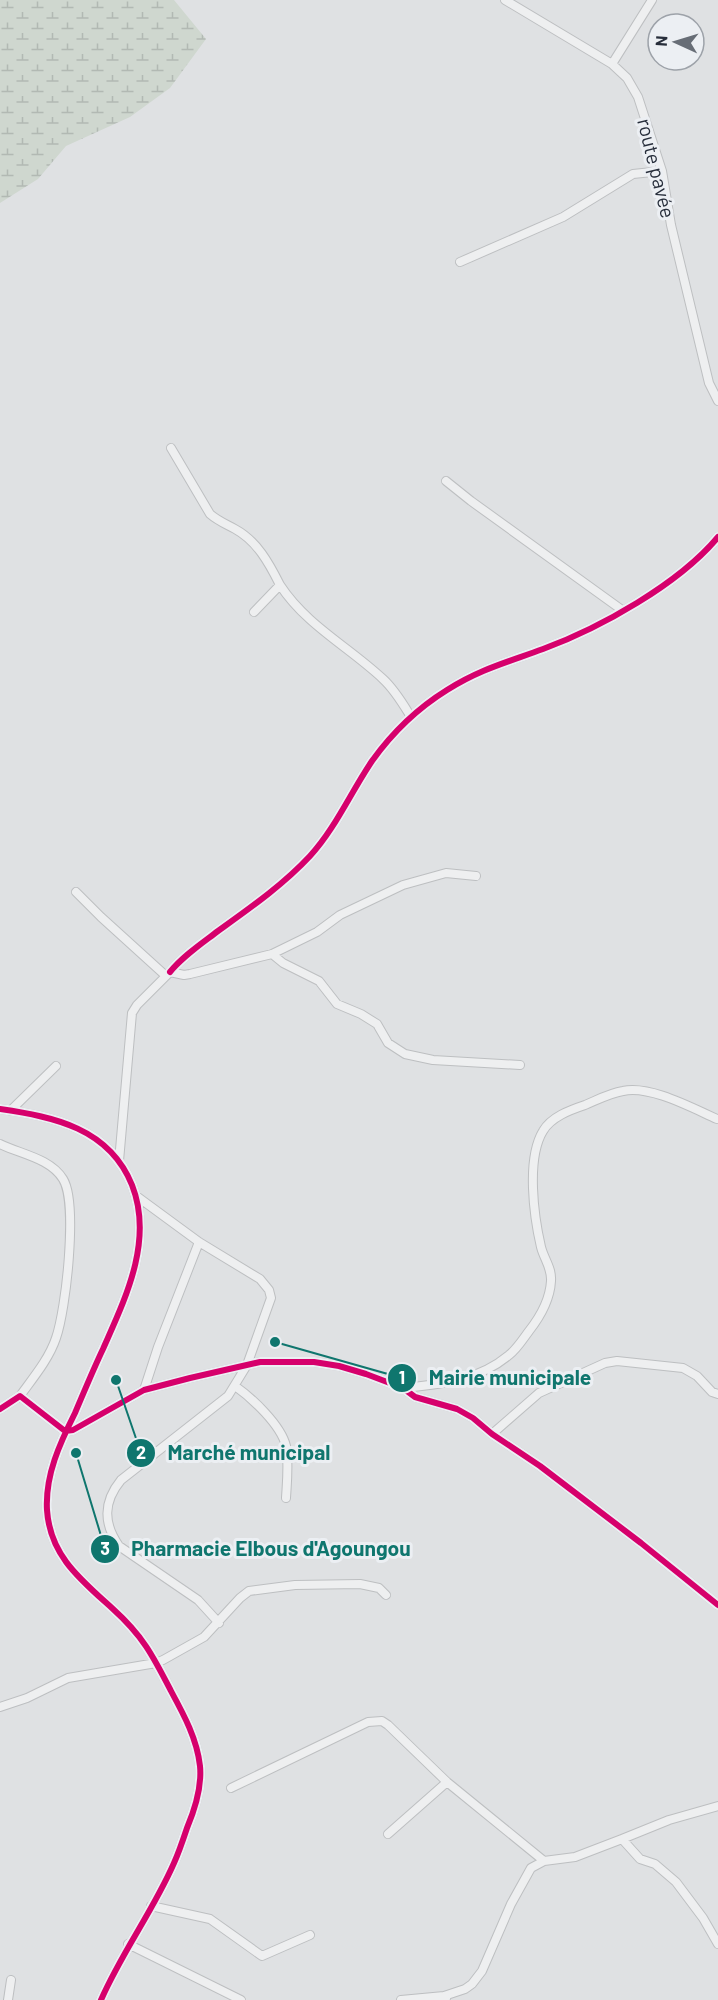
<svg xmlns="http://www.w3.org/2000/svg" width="718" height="2000" viewBox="0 0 718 2000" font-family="Barlow,sans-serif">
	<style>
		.wetland { fill: url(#wetland-marsh) }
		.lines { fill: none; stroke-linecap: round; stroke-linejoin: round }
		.minor-casing { stroke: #bdbfc1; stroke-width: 10 }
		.minor { stroke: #eeeff0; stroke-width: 8 }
		.cycleway-casing { stroke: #eceff3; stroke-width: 10 }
		.cycleway { stroke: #d6006c; stroke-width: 6 }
		.labels { text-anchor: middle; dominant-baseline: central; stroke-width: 6; stroke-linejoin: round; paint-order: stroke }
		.street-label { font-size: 20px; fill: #272e3b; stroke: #eceff3 }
		.leader { fill: none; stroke: #0f766e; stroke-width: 2 }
		.callout-dot { fill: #0f766e; stroke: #eceff3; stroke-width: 2 }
		.mark-label { font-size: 18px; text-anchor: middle; font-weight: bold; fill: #fff }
		.callout-label { font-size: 21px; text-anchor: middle; font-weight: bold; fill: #0f766e; stroke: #eceff3; stroke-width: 6; stroke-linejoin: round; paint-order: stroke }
	</style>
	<defs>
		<pattern id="wetland-marsh" width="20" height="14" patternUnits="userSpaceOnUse" patternTransform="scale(1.5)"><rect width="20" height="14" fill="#cfd7cf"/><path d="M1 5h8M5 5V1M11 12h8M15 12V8" fill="none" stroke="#b2b9b3"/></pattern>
	</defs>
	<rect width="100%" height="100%" fill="#dfe1e3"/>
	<path class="wetland" d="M0,0H174L206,39L170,88L130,117L66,146L38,179L0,203Z"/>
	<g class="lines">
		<defs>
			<path id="minor" d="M505,0L612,64L627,78L638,97L662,171L671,225L709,383L718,401
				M612,64L652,0
				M460,262L563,217L633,174L662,171
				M171,448L210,514C218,521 226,524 235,529C257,541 269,563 280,585
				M446,481L471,501L622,610
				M254,612L280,585C306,625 349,647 383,679C395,690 403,704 411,717
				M76,892L101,917L166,976
				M272,954L283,963L319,981L337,1004L361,1014L377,1024L388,1043L405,1054L433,1060L520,1065
				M170,972C183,956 201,944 218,931C250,908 283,885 310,856C335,829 351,792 372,761C392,733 418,708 447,690C480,669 508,662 543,649C600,628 679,584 718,537
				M0,1109C54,1117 109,1128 132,1185C154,1241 125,1299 103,1349C93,1370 84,1392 75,1413C60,1443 45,1475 47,1510C50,1556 81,1580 113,1609C143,1636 153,1656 171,1691C184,1715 197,1739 200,1766C202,1787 195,1809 187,1828C183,1840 179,1852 174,1863C153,1911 122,1952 101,2000
				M10,1111L56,1066
				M0,1144C20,1154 50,1158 63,1179C78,1203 66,1310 56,1338C49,1359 33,1378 20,1396
				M119,1161L132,1013L137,1005L170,972L184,975L190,974L272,954L317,932L340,915L403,885L446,873L476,876
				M135,1195L199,1242L260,1279L269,1290L271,1298L247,1365L228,1396L121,1480C103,1502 103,1523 119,1546L198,1600L219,1623
				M235,1386C252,1398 281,1425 286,1446C289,1463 287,1481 286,1498
				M403,1388C442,1384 478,1381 509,1355C517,1349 523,1339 529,1331C540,1317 550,1299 551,1281C552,1268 544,1259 541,1247C534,1217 526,1159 543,1131C551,1117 570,1110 585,1105C597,1100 610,1093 623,1091C650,1085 692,1108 717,1119
				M144,1390L158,1347L199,1242
				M0,1409L20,1396L65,1431L73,1430L144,1390L190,1378L260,1362H314L339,1366L366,1374L403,1388L415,1397L457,1409L473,1418L492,1434L540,1466L641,1543L718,1605
				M492,1434L539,1393L605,1363L617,1361L683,1368L697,1376L712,1392L718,1394
				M0,1707L27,1698L68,1678L156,1663L163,1660L204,1637L240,1598L249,1591L295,1585L360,1584L379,1588L386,1595
				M231,1788L368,1722L382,1721L388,1725L447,1782L544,1861
				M388,1834L447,1782
				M622,1839L669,1820L718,1806
				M151,1906L210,1919L262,1956L310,1935
				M128,1944L241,2000
				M444,1996L465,1989L472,1984L482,1971L511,1904L531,1868L544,1861L575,1857L622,1839L640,1859L655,1864L676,1882L703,1918L718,1944
				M8,2000L11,1980
				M401,2000L444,1996L446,1998"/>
		</defs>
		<use href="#minor" class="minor-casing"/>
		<use href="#minor" class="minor"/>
		<defs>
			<path id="cycleway" d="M170,972C183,956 201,944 218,931C250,908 283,885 310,856C335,829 351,792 372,761C392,733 418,708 447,690C480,669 508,662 543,649C600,628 679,584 718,537
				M0,1109C54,1117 109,1128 132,1185C154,1241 125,1299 103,1349C93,1370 84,1392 75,1413C60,1443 45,1475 47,1510C50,1556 81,1580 113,1609C143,1636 153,1656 171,1691C184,1715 197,1739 200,1766C202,1787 195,1809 187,1828C183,1840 179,1852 174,1863C153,1911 122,1952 101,2000
				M0,1409L20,1396L65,1431L73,1430L144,1390L190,1378L260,1362H314L339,1366L366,1374L403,1388L415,1397L457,1409L473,1418L492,1434L540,1466L641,1543L718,1605"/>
		</defs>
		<use href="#cycleway" class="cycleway-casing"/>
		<use href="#cycleway" class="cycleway"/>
	</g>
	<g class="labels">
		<g class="street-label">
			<text transform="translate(657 168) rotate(76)">route pavée</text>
		</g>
	</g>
	<path class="leader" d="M275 1342L402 1378M116 1380L141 1453M76 1453L105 1549"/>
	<g class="callout-dot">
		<circle cx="275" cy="1342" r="6"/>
		<circle cx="116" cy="1380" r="6"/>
		<circle cx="76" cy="1453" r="6"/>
		<circle cx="402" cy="1378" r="15"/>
		<circle cx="141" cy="1453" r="15"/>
		<circle cx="105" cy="1549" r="15"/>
	</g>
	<g class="mark-label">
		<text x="402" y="1384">1</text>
		<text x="141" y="1459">2</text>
		<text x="105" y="1555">3</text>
	</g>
	<g class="callout-label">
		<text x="510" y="1385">Mairie municipale</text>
		<text x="249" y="1460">Marché municipal</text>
		<text x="271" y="1556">Pharmacie Elbous d'Agoungou</text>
	</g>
	<g transform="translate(676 42) rotate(274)"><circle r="28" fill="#eceff3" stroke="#9da2a9" stroke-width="1.5"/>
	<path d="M0-4.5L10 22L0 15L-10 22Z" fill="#676d76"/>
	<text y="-9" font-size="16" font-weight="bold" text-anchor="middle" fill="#272e3b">N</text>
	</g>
</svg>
